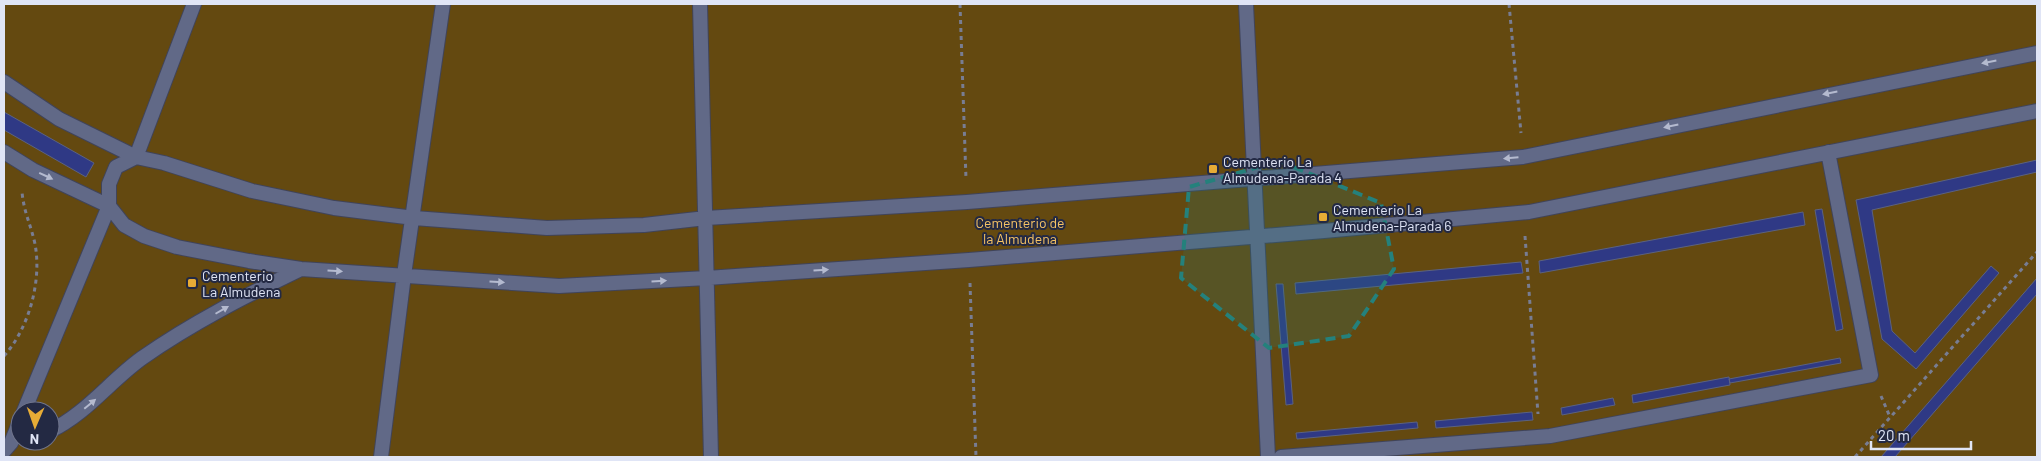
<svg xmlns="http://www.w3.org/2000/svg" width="2041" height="461" viewBox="0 0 2041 461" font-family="Barlow,sans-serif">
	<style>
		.green { fill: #644910; fill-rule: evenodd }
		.building { fill: #2f3985; stroke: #5b6280 }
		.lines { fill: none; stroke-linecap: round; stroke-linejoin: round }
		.service-casing { stroke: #40445a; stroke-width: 16 }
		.path { stroke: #787d93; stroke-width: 3; stroke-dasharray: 4 4; stroke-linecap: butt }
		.service { stroke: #616987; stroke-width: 14 }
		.oneway { fill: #b4bacf }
		.marked { fill: #24817c; fill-opacity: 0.2; stroke: #24817c; stroke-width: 4; stroke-dasharray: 10 6; stroke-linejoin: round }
		.poi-dot { fill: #e7ac36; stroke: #232943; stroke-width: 2 }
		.labels { text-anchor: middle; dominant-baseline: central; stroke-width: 4; stroke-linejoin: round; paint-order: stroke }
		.poi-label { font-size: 14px; fill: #e0e5f6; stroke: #232943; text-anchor: start }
		.park-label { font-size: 14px; fill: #f6c365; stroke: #232943 }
	</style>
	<rect width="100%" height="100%" fill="#232943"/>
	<path class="green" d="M4,4H2037V457H4ZM20,411H50V441H20Z"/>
	<path class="building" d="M4,112L94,163L86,177L4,130Z
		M2037,160V172L1872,210L1892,331L1915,353L1991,266L1999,273L1916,369L1882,339L1856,200Z
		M1822,209L1843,329L1836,331L1815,210Z
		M1803,212L1805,225L1540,273L1539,261Z
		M1521,262L1523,273L1296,294L1295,283Z
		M2037,278V294L1895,457H1881Z
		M1276,284H1283L1293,404L1286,405Z
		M1840,358L1841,363L1730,383L1729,379Z
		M1729,377L1730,385L1633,403L1632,395Z
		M1613,398L1615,405L1562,415L1561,408Z
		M1532,412L1533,420L1436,428L1435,421Z
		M1417,422L1418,428L1297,439L1296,433Z"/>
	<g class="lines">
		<defs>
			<path id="service" d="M700,4L711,457
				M1246,4L1268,457
				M2037,53L1523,157L967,202L706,218L644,225L547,228L414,218L334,208L252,191L164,163L136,157L116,167L109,184V206L124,225L144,236L177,247L249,261L301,269L559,286L707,278L969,260L1324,231L1529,212L2037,111
				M4,82L59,119L136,157L194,4
				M4,152L33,170L109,206L24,411
				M50,431C86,414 110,381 142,358C192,323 247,295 301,269
				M4,451L11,443L20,421
				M381,457L404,275L443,4
				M1281,457L1550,436L1871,375L1828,152"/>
		</defs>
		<use href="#service" class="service-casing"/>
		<path class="path" d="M960,4L966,179
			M1509,4L1521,133
			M1525,236L1538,414
			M970,283L976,457
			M4,356C29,328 42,281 35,244C31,225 24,213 22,192
			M1881,396L1890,417
			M1855,457L2037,252"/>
		<use href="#service" class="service"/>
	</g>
	<defs><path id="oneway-solid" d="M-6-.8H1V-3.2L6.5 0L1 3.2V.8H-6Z" transform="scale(1.25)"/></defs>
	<g class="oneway">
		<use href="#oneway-solid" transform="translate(1989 62) rotate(169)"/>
		<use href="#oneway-solid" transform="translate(1830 93) rotate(169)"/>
		<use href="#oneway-solid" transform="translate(1671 126) rotate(168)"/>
		<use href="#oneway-solid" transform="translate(1511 158) rotate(175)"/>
		<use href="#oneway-solid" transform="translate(46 176) rotate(25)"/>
		<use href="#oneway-solid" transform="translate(821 270) rotate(-4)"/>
		<use href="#oneway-solid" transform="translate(335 271) rotate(4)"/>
		<use href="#oneway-solid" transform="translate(659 281) rotate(-3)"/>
		<use href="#oneway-solid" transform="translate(497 282) rotate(4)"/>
		<use href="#oneway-solid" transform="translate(222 310) rotate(-30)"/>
		<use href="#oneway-solid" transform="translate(90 404) rotate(-40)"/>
	</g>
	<path class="marked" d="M1279,161L1381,203L1394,269L1349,336L1269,348L1181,278L1189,187Z"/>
	<g class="poi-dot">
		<rect x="1208" y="164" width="10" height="10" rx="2.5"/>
		<rect x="1318" y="212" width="10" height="10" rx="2.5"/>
		<rect x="187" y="278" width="10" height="10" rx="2.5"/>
	</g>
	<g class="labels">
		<g class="poi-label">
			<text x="1223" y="161">Cementerio La<tspan x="1223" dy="16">Almudena-Parada 4</tspan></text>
			<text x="1333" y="209">Cementerio La<tspan x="1333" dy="16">Almudena-Parada 6</tspan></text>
			<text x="202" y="275">Cementerio<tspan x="202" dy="16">La Almudena</tspan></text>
		</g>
		<g class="park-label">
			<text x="1020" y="222">Cementerio de<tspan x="1020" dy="16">la Almudena</tspan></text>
		</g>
	</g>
	<rect width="2041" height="461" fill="none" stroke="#e0e5f6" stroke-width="10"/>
	<g transform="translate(35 426) rotate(182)"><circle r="24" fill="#232943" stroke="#6f748b"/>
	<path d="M0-4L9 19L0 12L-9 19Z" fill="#e7ac36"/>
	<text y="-8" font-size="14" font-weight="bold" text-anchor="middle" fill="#e0e5f6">N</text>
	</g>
	<path d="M1871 441v8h100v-8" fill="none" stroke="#e0e5f6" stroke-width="2.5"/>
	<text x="1878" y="441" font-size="15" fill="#e0e5f6" stroke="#232943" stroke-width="4" paint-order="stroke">20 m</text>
</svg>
